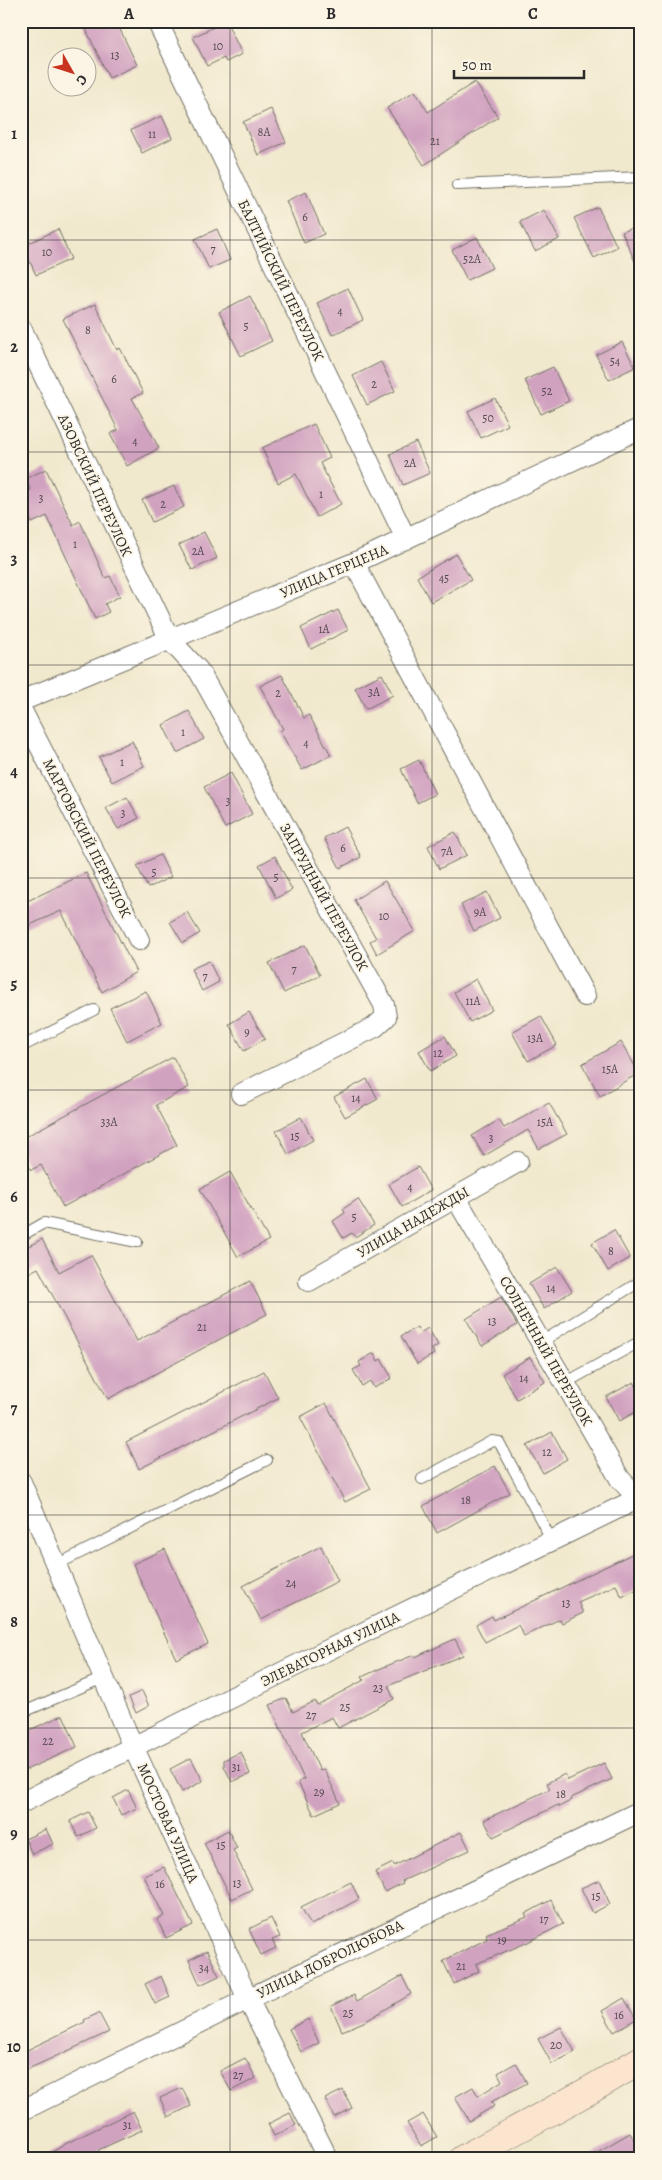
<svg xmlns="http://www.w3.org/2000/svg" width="662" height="2180" viewBox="0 0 662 2180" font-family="Alegreya,serif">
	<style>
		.building { fill: #d1a2c0 }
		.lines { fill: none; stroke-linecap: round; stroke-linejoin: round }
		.lane-casing { stroke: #706e64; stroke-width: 12 }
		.street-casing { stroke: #706e64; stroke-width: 22 }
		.secondary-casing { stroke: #706e64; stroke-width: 29 }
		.lane { stroke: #fff; stroke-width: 10 }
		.street { stroke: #fff; stroke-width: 20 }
		.secondary { stroke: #fce5cf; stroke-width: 28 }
		.grid { fill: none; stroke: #2b2b2b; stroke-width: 1; stroke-opacity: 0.55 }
		.labels { text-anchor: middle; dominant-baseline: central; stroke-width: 4; stroke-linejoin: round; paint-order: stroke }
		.number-label { font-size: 12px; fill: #544950 }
		.street-label { font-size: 15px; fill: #2b2b2b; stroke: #fcf5e5 }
		.neatline { fill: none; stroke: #2b2b2b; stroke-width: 2 }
		.grid-label { font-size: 16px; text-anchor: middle; font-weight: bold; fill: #2b2b2b }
	</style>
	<rect width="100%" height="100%" fill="#fcf5e5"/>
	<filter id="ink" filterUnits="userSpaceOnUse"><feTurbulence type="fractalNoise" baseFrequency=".02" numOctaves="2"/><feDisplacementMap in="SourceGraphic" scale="10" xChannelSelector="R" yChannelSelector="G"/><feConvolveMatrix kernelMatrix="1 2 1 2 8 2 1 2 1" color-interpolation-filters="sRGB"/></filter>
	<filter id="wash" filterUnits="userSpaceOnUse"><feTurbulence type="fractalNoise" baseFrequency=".0096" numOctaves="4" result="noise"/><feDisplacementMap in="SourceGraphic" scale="20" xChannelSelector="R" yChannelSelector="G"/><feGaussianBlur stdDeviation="1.12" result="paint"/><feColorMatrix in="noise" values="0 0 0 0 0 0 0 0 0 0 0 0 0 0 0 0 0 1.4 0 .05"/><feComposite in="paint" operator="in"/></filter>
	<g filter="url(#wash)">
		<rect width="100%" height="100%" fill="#f1e9ce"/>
		<g id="blocks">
			<path class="building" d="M82,21H116L137,65L109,78Z
				M226,21L242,54L226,62L224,58L207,66L193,37Z
				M475,82L498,117L424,165L387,108L415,91L428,112Z
				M271,109L286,142L258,155L243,122Z
				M162,116L172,138L142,153L131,130Z
				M306,192L324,234L304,243L286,201Z
				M598,207L617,247L594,258L574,218Z
				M544,210L559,239L535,251L520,222Z
				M641,224V275L622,232Z
				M58,229L71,259L36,275L23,246Z
				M217,229L230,260L209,269L195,239Z
				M477,237L492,268L467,280L452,250Z
				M348,288L363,320L332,335L317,303Z
				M250,296L272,341L241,356L219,312Z
				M95,304L117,350L120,348L143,393L132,398L159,448L127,466L110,434L118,430L63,319Z
				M622,342L635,367L609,380L596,355Z
				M381,362L395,391L367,405L353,376Z
				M553,367L569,401L541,414L525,380Z
				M495,398L508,425L481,438L468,411Z
				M314,424L330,458L320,463L341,504L317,517L296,474L278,483L262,448Z
				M416,442L430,473L403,485L390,454Z
				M46,469L73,525L80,521L105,578L110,576L120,596L105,604L109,612L95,619L47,516L32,523L21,500V495L31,490L25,479Z
				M174,486L184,507L152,522L142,500Z
				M204,532L217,558L192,570L179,545Z
				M456,554L471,580L431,602L417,577Z
				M338,610L348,630L311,649L301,628Z
				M382,674L393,695L366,709L355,688Z
				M282,675L304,718L309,715L331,755L302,770L280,731L283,729L260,686Z
				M189,711L204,739L177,753L163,725Z
				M132,741L144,766L112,782L99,757Z
				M419,760L435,794L417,803L401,769Z
				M231,773L252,814L225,828L204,787Z
				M127,797L139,818L118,829L106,808Z
				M345,827L361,857L340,868L324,838Z
				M455,832L467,855L439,869L428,846Z
				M160,855L171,877L148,888L137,866Z
				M275,856L292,890L276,898L259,865Z
				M86,873L136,972L102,992L61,911L21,929V904Z
				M385,881L415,931L377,954L370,941L376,938L354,900Z
				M487,892L500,918L474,931L461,905Z
				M187,912L200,933L183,943L170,922Z
				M305,945L320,975L284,993L269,963Z
				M209,961L219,982L202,991L191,969Z
				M476,979L492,1010L470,1022L454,992Z
				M146,991L162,1023L127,1041L110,1008Z
				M249,1012L265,1039L244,1051L229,1024Z
				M541,1016L557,1045L528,1061L512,1032Z
				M445,1036L456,1056L430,1071L419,1051Z
				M621,1042L639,1073L600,1096L582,1064Z
				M173,1057L189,1087L156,1105L177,1145L63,1207L41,1165L31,1170L21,1151V1139Z
				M367,1079L378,1099L345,1117L334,1097Z
				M549,1103L567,1134L539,1149L528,1130L484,1156L472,1136L499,1120L504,1128Z
				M301,1117L313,1140L288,1154L276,1131Z
				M418,1167L431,1190L402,1207L389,1184Z
				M230,1172L269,1240L238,1257L200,1189Z
				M358,1199L374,1225L355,1237L352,1233L343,1238L333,1221L345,1213L343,1209Z
				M614,1230L630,1258L608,1271L592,1243Z
				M42,1239L59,1272L91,1255L137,1341L250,1281L267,1314L108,1399L38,1268L21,1277V1250Z
				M557,1267L572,1291L544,1309L529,1284Z
				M501,1297L517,1325L482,1346L466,1319Z
				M417,1327L420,1333L428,1328L438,1345L432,1349L434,1354L417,1364L401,1336Z
				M374,1353L378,1361L381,1359L392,1378L374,1388L370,1381L362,1386L353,1370L361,1366L359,1362Z
				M530,1357L545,1382L517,1399L502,1374Z
				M264,1371L278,1398L139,1469L126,1442Z
				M634,1382L641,1394V1409L619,1421L606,1397Z
				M326,1403L371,1489L345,1502L300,1417Z
				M552,1432L567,1459L543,1473L527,1446Z
				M495,1466L510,1493L437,1533L423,1506Z
				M321,1546L338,1581L261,1620L243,1586Z
				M165,1549L208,1644L176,1659L133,1564Z
				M634,1553L641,1566V1587L622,1597L616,1585L578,1602L583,1613L562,1623L560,1619L524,1636L518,1625L485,1642L476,1625L492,1616L494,1620Z
				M455,1639L463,1655L388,1686L394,1699L338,1728L332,1717L302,1732L320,1771L324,1769L340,1803L314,1815L298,1782L304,1779L270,1705L286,1698L293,1712L315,1701L317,1705L364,1680L362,1677L379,1669L414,1655L415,1657Z
				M142,1691L149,1706L136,1713L129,1697Z
				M63,1715L77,1747L21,1772V1734Z
				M241,1752L250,1774L232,1782L224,1766V1760Z
				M191,1758L203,1781L182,1792L170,1769Z
				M604,1763L612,1779L571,1798L572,1800L559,1807L558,1805L493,1837L484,1820L550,1789L547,1783L565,1774L568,1780Z
				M128,1790L137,1808L121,1815L113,1798Z
				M88,1812L96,1828L78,1837L70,1821Z
				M46,1829L53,1844L32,1854L25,1839Z
				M228,1830L237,1848L233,1850L252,1889L232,1899L204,1843Z
				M461,1832L470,1850L402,1881L403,1883L385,1892L375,1872L393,1863L394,1866Z
				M164,1867L193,1925L166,1938L157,1919L164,1916L144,1876Z
				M599,1880L610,1904L593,1913L581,1888Z
				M351,1882L359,1899L311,1925L301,1907Z
				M551,1900L563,1924L526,1943L476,1964L479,1971L454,1984L443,1961L487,1939L486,1934L527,1917L525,1914Z
				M271,1918L280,1937L272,1940L276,1948L261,1955L249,1929Z
				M207,1951L219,1976L200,1985L189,1960Z
				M161,1976L170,1997L155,2004L145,1984Z
				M402,1976L411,1994L366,2021L342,2031L331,2006L354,1995L357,2001Z
				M624,1998L636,2019L614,2032L602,2011Z
				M99,2013L109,2032L26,2070L21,2061V2053L85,2022L84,2020Z
				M308,2019L319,2043L301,2052L289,2029Z
				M561,2027L575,2052L552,2064L538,2039Z
				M245,2058L256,2078L231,2091L220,2071Z
				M516,2063L527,2083L491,2102L494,2106L469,2121L455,2097L473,2087L478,2096L502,2081L498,2073Z
				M182,2088L191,2106L168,2117L160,2098Z
				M343,2090L352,2108L334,2117L325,2099Z
				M133,2111L142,2130L98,2150L99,2152L86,2159H41L67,2143Z
				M290,2113L296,2125L274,2136L268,2124Z
				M423,2114L437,2137L421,2146L407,2123Z
				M630,2133L641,2151V2159H585Z"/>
		</g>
	</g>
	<g filter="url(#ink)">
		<use href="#blocks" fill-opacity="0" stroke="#706e64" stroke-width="1"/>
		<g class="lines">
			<defs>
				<path id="lane" d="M457,185L641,177
					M21,1047L94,1010
					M21,1236L44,1223L137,1242
					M541,1342L641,1281
					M565,1383L641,1341
					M422,1479L492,1441L499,1442L552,1541
					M56,1565L267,1460
					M21,1713L103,1678"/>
				<path id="street" d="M157,21L406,539
					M21,328L170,640L199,671L384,1005L386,1017L375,1027L241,1094
					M354,563L585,996
					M21,701L354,563L641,428
					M21,709L139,940
					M456,1198L565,1383L620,1479L641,1501
					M309,1281L518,1162
					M21,1482L127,1733L248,1999L328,2159
					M21,1803L295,1666L641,1497
					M21,2111L248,1999L641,1811"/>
				<path id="secondary" d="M463,2159L590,2090L641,2060"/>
			</defs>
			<use href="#lane" class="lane-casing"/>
			<use href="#street" class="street-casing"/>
			<use href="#secondary" class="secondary-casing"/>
			<use href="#lane" class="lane"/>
			<use href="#street" class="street"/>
			<use href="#secondary" class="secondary"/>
		</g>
	</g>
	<path class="grid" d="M230,21V2159M432,21V2159M21,240H641M21,452H641M21,665H641M21,878H641M21,1090H641M21,1302H641M21,1515H641M21,1728H641M21,1940H641"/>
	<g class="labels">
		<g class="number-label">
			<text x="218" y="46">10</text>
			<text x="115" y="55">13</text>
			<text x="264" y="132">8А</text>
			<text x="152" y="134">11</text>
			<text x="435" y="141">21</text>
			<text x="305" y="217">6</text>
			<text x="213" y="249">7</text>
			<text x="47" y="252">10</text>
			<text x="472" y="259">52А</text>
			<text x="340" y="311">4</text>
			<text x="246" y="326">5</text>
			<text x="88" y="330">8</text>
			<text x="615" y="361">54</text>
			<text x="114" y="379">6</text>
			<text x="374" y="384">2</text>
			<text x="547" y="391">52</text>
			<text x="488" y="418">50</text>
			<text x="135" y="441">4</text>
			<text x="410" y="463">2А</text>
			<text x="321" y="494">1</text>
			<text x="41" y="498">3</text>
			<text x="163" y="504">2</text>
			<text x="75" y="544">1</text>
			<text x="198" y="551">2А</text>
			<text x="444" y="578">45</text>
			<text x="324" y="629">1А</text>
			<text x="374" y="692">3А</text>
			<text x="278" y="693">2</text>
			<text x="183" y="732">1</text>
			<text x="306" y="743">4</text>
			<text x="122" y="762">1</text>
			<text x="228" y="801">3</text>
			<text x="123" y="813">3</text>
			<text x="343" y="848">6</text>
			<text x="447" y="851">7А</text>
			<text x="154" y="872">5</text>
			<text x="276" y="877">5</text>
			<text x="480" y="912">9А</text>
			<text x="384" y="916">10</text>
			<text x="294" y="969">7</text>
			<text x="205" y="976">7</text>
			<text x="473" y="1001">11А</text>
			<text x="247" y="1032">9</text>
			<text x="535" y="1038">13А</text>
			<text x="438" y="1053">12</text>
			<text x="610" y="1069">15А</text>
			<text x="356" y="1098">14</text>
			<text x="109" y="1122">33А</text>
			<text x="545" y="1122">15А</text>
			<text x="295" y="1136">15</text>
			<text x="491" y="1138">3</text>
			<text x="410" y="1187">4</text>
			<text x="354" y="1217">5</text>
			<text x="611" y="1251">8</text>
			<text x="551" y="1288">14</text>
			<text x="492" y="1321">13</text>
			<text x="202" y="1327">21</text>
			<text x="524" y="1378">14</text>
			<text x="547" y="1452">12</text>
			<text x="466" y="1500">18</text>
			<text x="291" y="1583">24</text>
			<text x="566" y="1603">13</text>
			<text x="378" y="1688">23</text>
			<text x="345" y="1707">25</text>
			<text x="311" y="1715">27</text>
			<text x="48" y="1741">22</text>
			<text x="236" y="1767">31</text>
			<text x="319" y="1792">29</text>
			<text x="561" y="1794">18</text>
			<text x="221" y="1845">15</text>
			<text x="237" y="1883">13</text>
			<text x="160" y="1884">16</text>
			<text x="596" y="1896">15</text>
			<text x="544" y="1919">17</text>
			<text x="502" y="1940">19</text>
			<text x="461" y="1966">21</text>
			<text x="204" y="1968">34</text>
			<text x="348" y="2013">25</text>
			<text x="619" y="2015">16</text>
			<text x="556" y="2045">20</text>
			<text x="238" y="2075">27</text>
			<text x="127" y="2125">31</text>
		</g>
		<g class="street-label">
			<text transform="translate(281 280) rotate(64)">БАЛТИЙСКИЙ ПЕРЕУЛОК</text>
			<text transform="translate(95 485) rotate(65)">АЗОВСКИЙ ПЕРЕУЛОК</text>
			<text transform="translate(334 571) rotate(-23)">УЛИЦА ГЕРЦЕНА</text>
			<text transform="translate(87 838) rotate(63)">МАРТОВСКИЙ ПЕРЕУЛОК</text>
			<text transform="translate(324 897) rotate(61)">ЗАПРУДНЫЙ ПЕРЕУЛОК</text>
			<text transform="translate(413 1222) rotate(-30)">УЛИЦА НАДЕЖДЫ</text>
			<text transform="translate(546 1351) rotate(60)">СОЛНЕЧНЫЙ ПЕРЕУЛОК</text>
			<text transform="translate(330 1649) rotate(-26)">ЭЛЕВАТОРНАЯ УЛИЦА</text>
			<text transform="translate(168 1823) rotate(66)">МОСТОВАЯ УЛИЦА</text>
			<text transform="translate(330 1959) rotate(-26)">УЛИЦА ДОБРОЛЮБОВА</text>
		</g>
	</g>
	<rect width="662" height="2180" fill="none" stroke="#fcf5e5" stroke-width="55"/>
	<g transform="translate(72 72) rotate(129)"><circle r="24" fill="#fcf5e5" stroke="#a8a49b"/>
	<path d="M0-4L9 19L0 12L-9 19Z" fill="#c8321e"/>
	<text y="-8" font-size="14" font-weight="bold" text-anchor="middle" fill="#2b2b2b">С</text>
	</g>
	<path d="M454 70v8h130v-8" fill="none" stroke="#2b2b2b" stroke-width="2.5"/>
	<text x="462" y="70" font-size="15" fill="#2b2b2b" stroke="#fcf5e5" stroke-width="4" paint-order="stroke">50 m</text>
	<rect x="28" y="28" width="606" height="2124" class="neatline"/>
	<g class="grid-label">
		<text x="129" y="19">A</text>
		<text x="331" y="19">B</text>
		<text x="533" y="19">C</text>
		<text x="14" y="139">1</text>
		<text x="14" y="352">2</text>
		<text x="14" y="564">3</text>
		<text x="14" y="777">4</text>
		<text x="14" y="989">5</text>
		<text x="14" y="1202">6</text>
		<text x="14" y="1414">7</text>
		<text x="14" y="1627">8</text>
		<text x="14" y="1839">9</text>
		<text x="14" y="2052">10</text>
	</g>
</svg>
